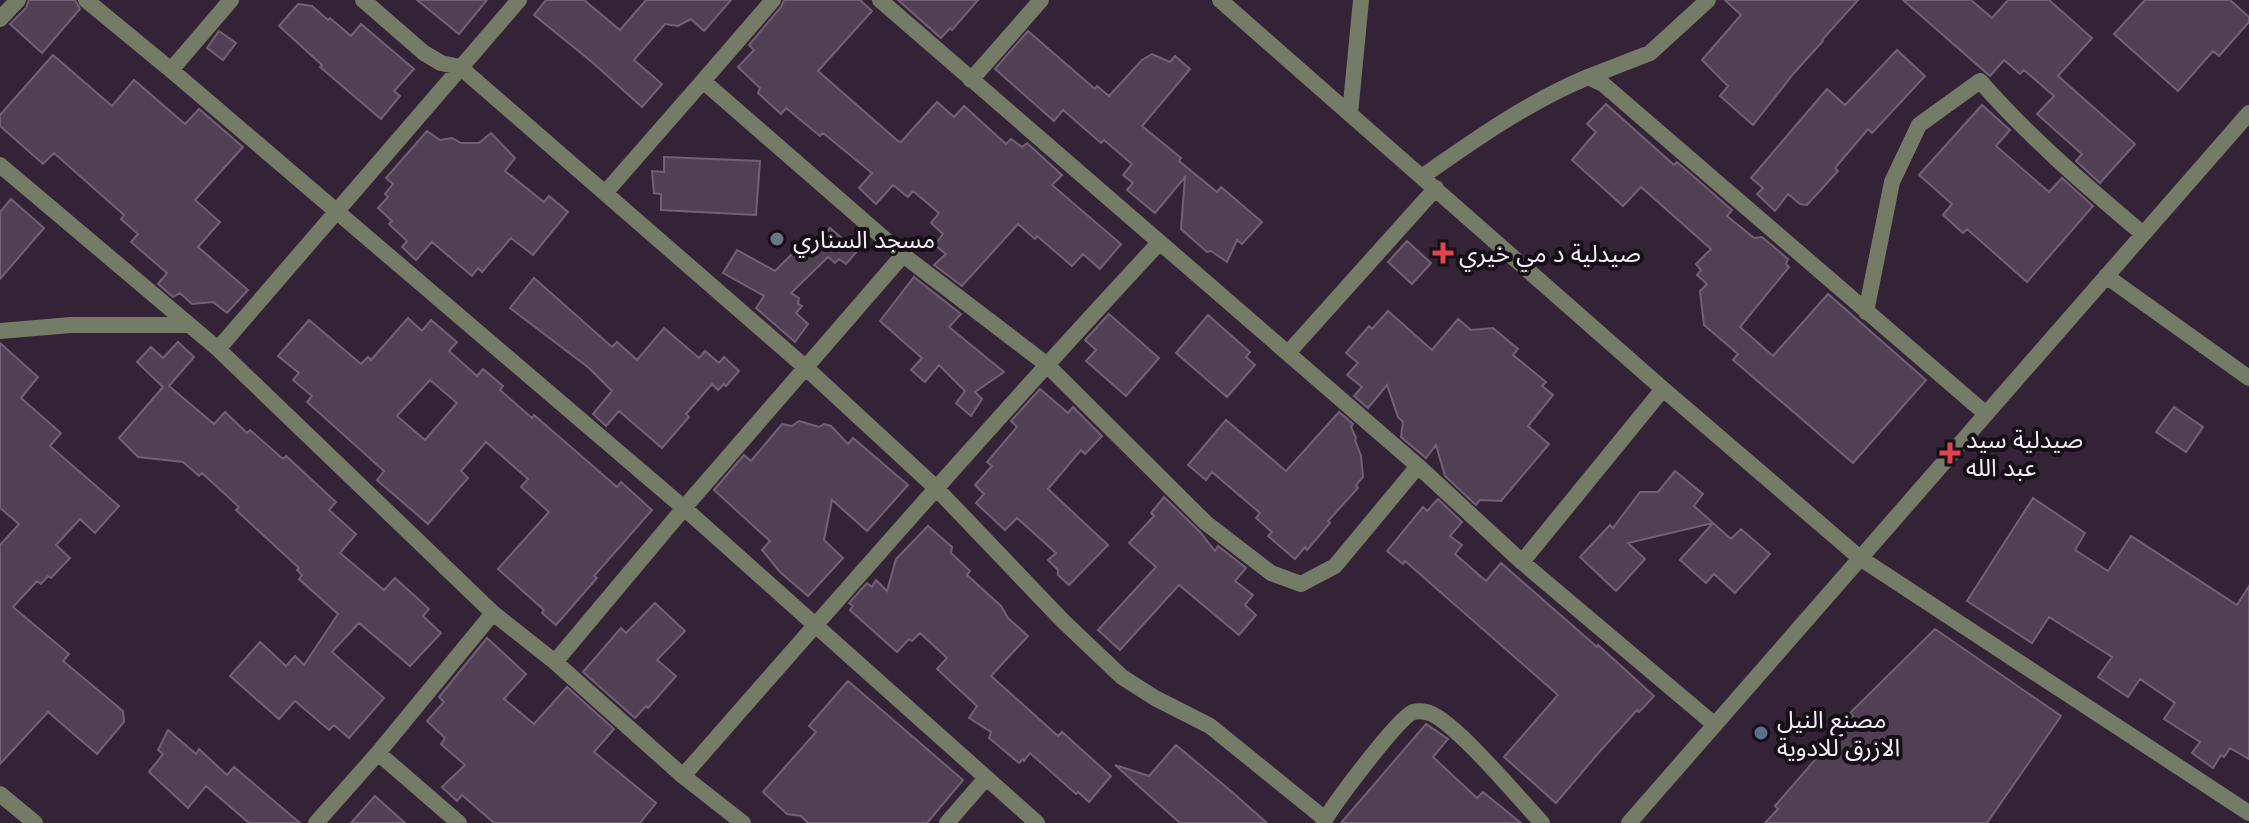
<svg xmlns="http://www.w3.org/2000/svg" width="2249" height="823" viewBox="0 0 2249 823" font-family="Poppins,'Noto Sans Arabic',sans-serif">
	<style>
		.building { fill: #513f54; stroke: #746076; stroke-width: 2; fill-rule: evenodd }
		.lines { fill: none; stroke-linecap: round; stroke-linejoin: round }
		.minor { stroke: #747c68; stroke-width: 16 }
		.worship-dot { fill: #6b7280; stroke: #170f18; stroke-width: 3 }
		.health-dot { fill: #e0444e; stroke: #170f18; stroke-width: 3 }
		.service-dot { fill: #5c6f8a; stroke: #170f18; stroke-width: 3 }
		.labels { text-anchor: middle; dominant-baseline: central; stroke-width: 8; stroke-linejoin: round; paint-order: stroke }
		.poi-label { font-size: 24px; fill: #f7ecf9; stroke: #170f18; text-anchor: start }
	</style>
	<rect width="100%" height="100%" fill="#342336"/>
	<path class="building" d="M29,0H75L80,9L42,53L10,24L26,8Z
		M417,0H487L459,34Z
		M546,0H584L620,30L646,0H731L704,31L691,19L678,26L665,24L634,60L662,84L642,107L592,62L534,15Z
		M784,0H860L872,11L818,71L898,141L901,142L937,102L954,117L964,106L1006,144L1011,139L1022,147L1027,143L1062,175L1052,185L1121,244L1100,269L1083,254L1072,266L1037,236L1035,239L1018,224L962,286L934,265L946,254L935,245L943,234L931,223L939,213L913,191L908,197L893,185L876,204L859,188L872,173L823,133L820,136L786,108L781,114L758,93L760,88L738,67L754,50L749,45L781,7Z
		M898,0H978L952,30L950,28L941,38Z
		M1725,0H1858L1822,40L1823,41L1794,73L1753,125L1720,96L1728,86L1702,60L1741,15Z
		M1903,0H1971L1992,18L2008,0H2049L2092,38L2058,76L2135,144L2100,183L2076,161L2082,154L2037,114L2054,96L2024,70L2020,74L2004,60L1990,76Z
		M2145,0H2230L2249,17V22L2219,56L2213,51L2178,91L2114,34Z
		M298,4L312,6L328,20L330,18L351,36L361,24L414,69L394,91L400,96L381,119L320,67L322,65L279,26Z
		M219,31L236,43L223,60L207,48Z
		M1028,31L1095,89L1097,86L1109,96L1142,60L1152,54L1170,62L1175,56L1190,69L1142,126L1181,158L1179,161L1217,192L1221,187L1262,222L1242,244L1237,240L1227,262L1211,251L1207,252L1181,229L1185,177L1155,213L1127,190L1133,183L1123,175L1132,164L1104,140L1101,143L1063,110L1054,121L995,69Z
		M1897,50L1925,76L1872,133L1868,129L1835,168L1838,171L1807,205L1800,204L1788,194L1775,211L1757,194L1763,188L1751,178L1827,89L1845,105Z
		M53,55L112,106L134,80L185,124L199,109L243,147L195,200L220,222L198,247L248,290L227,313L213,302L192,304L180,293L173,297L158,284L167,273L131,242L138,234L121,219L124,215L54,153L43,164L0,126V115Z
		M1606,104L1674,165L1677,162L1732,210L1727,216L1754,238L1762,237L1788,259L1786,264L1789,267L1740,327L1773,356L1828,294L1926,380L1853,463L1733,360L1738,354L1704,325L1700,291L1707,284L1697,275L1701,270L1696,264L1711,249L1641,187L1623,206L1572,160L1596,132L1587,124Z
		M1982,105L2010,130L1996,146L2049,192L2062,178L2093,206L2027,282L1967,229L1963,233L1943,215L1952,204L1919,175Z
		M427,131L440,140L452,138L461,143H479L491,133L515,158L505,171L544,202L549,196L568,212L533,255L511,238L482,272L478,268L472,276L432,242L416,260L402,247L407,241L389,224L392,221L378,208L388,197L385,194L393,184L386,178Z
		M664,157L760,161L756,215L661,210V194L654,193L652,171L664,172Z
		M11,199L44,228L0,279V212Z
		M830,228L857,251L846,264L839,259L835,263L828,257L791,293L799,298L798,304L802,306L796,313L808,324L795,342L756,308L764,296L723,273L737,250L775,271L802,244L809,252Z
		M1407,241L1431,263L1412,284L1388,262Z
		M914,277L961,314L949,327L1004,372L975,392L982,399L971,416L956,403L965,391L939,365L925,382L911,370L922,358L880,321Z
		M534,278L612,347L617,342L637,360L664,328L699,358L705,351L719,363L724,357L739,371L726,386L724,384L718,390L712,384L686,414L689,417L662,448L619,411L606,426L593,414L612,391L589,368L510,308Z
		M1388,311L1432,350L1458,319L1471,330L1493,328L1518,349L1513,355L1546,382L1542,386L1553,395L1528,426L1549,444L1501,501L1480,500L1476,505L1445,476L1436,445L1426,458L1401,437L1403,422L1398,417L1387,385L1368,408L1354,396L1362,387L1347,375L1358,363L1346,353L1369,326L1372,329Z
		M1109,314L1159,358L1126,396L1086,361L1096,350L1085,340Z
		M1208,315L1250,352L1246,357L1255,365L1227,397L1176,353Z
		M408,318L422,331L431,320L457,342L449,351L477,376L483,369L503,386L500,390L532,418L534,415L617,487L621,482L652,510L594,576L597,578L556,625L542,613L544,610L498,569L549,512L521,487L528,479L486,442L461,471L468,478L428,524L377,480L384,471L307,402L312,396L293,380L299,373L278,356L309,320L361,364L368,357L371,360ZM430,380L457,403L425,440L397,416Z
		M178,342L194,357L169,386L214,424L225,412L247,433L250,430L283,459L286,456L336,502L329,510L356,534L340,553L384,590L395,578L429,609L423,616L441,633L410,666L359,623L332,652L384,698L349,738L334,725L329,730L295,701L279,719L230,676L260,642L286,666L295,656L304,665L338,614L299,579L302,575L297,570L299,568L236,510L239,507L202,473L199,476L183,462L138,457L119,438L163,387L137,362L151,347L163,358Z
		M0,343L38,377L21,398L61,433L50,446L119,506L95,533L80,519L56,545L70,558L51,578L48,576L41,584L37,581L13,607L69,654L63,661L123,711L124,722L97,754L48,712L0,764V545L19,524L0,508Z
		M1040,389L1068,413L1073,407L1102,436L1085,454L1081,450L1048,489L1108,545L1069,585L1058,575V570L1048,560L1056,553L1017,518L1005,530L976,503L984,494L975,485L992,466L987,462L1017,427L1011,421Z
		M2174,407L2203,427L2186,452L2156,432Z
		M1339,412L1353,424L1351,427L1356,438L1355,440L1361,456L1363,477L1356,485L1358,488L1328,521L1330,523L1307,550L1305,547L1295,559L1268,536L1272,532L1256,518L1260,513L1212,472L1206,480L1188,465L1226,420L1286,471Z
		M799,421L819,427L824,424L831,426L848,444L853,438L908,485L867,531L832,500L824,540L843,558L808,596L780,572L762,550L770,541L714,490L744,455L751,461L782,424L792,426Z
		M1675,471L1703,494L1694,506L1713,523L1628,543L1645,559L1616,591L1580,557L1610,525L1613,528L1640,492H1658Z
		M1164,497L1200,532L1215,551L1218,546L1246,568L1235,581L1253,595L1245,605L1256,615L1239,635L1179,585L1120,650L1098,630L1156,567L1129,543L1154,516L1151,513Z
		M2033,498L2085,533L2075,550L2108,571L2131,536L2237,605L2249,586V759L2230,748L2224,757L2221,755L2213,768L2192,753L2200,742L2164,719L2175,703L2140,679L2128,697L2098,677L2112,657L2049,617L2032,643L1967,601Z
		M1438,499L1462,522L1450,536L1462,545L1455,554L1486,581L1501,563L1597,647L1598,645L1654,696L1639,712L1637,710L1601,750L1556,803L1504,757L1558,695L1405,561L1403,564L1387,551L1423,507L1427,511Z
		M1713,523L1731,539L1741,529L1770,554L1735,593L1714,574L1706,583L1680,560Z
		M928,526L952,547L951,553L970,571L967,575L1001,606L1008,618L1028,636L991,676L1058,736L1062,732L1111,776L1089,802L1078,792L1076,794L1030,753L1024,761L1023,759L1019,763L989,738L991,732L969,718L977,706L937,669L947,658L920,633L912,641L909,639L897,652L850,610L853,606L849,603L867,583L872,587L876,580L887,591L896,559Z
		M655,603L685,631L657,660L676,676L648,708L646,706L635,718L583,672L621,628L626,633Z
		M1935,629L2061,716L1987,823H1765L1778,809L1775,806L1853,716L1850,713Z
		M487,638L526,674L504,699L534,724L567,687L614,729L594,752L656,803L640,823H494L462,795L457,801L442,787L465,765L441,744L445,738L427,721L444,702L439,697Z
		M848,681L963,780L927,823H808L801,816L787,814L763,792L816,732L809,726Z
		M1426,724L1448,739L1433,757L1477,798L1483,792L1521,823H1341Z
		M168,730L196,754L199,749L227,775L234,767L300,823H249L206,786L188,808L149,772L163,754L158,750Z
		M1176,745L1232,792L1267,823H1180L1115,765L1149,776Z
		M375,796L405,823H351Z"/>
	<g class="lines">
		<path class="minor" d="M86,0L171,70L684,508L1037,823
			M363,0L424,53L441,63L460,67L805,367L935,487L1063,621L1122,677L1155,698L1210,726L1325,819
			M880,0L1418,466L1522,562L1715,725
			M1220,0L1663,389L1860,558L2249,813
			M0,19L18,0
			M171,70L231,0
			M1588,77L1650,53L1708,0
			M971,80L1041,0
			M703,81L773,0
			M1350,114L1361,0
			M0,165L218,349L493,613L555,662L683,776L743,823
			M1423,176C1476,139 1528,102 1588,77L1603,84L1986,414
			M605,193L703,81L903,255L1046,364L1206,523L1271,573L1301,584L1335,566L1418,466
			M2106,276L2249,378
			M1866,312L1892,182L1919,125L1980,81C2029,137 2086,186 2143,234
			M0,331L71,325H189
			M218,349L519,0
			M1288,353L1436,188
			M1522,562L1663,389
			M555,662L684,508L903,255
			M378,753L459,823
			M683,776C840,597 997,417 1159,243
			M0,794L35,823
			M316,823L378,753L493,613
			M947,823L986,778
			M1323,823C1333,805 1397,719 1413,712C1417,711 1422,711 1426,712C1450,715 1522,802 1542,823
			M1629,823L2249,113"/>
	</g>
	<circle class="worship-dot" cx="777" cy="239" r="8"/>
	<g class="health-dot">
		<path d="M1439 241h8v8h8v8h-8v8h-8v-8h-8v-8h8z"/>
		<path d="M1946 441h8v8h8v8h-8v8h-8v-8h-8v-8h8z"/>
	</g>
	<circle class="service-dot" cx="1761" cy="733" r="8"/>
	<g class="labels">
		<g class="poi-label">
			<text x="793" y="239">مسجد السناري</text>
			<text x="1459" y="253">صيدلية د مي خيري</text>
			<text x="1966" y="439">صيدلية سيد<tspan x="1966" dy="28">عبد الله</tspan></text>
			<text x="1777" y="719">مصنع النيل<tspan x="1777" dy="28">الازرق للادوية</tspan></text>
		</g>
	</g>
</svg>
